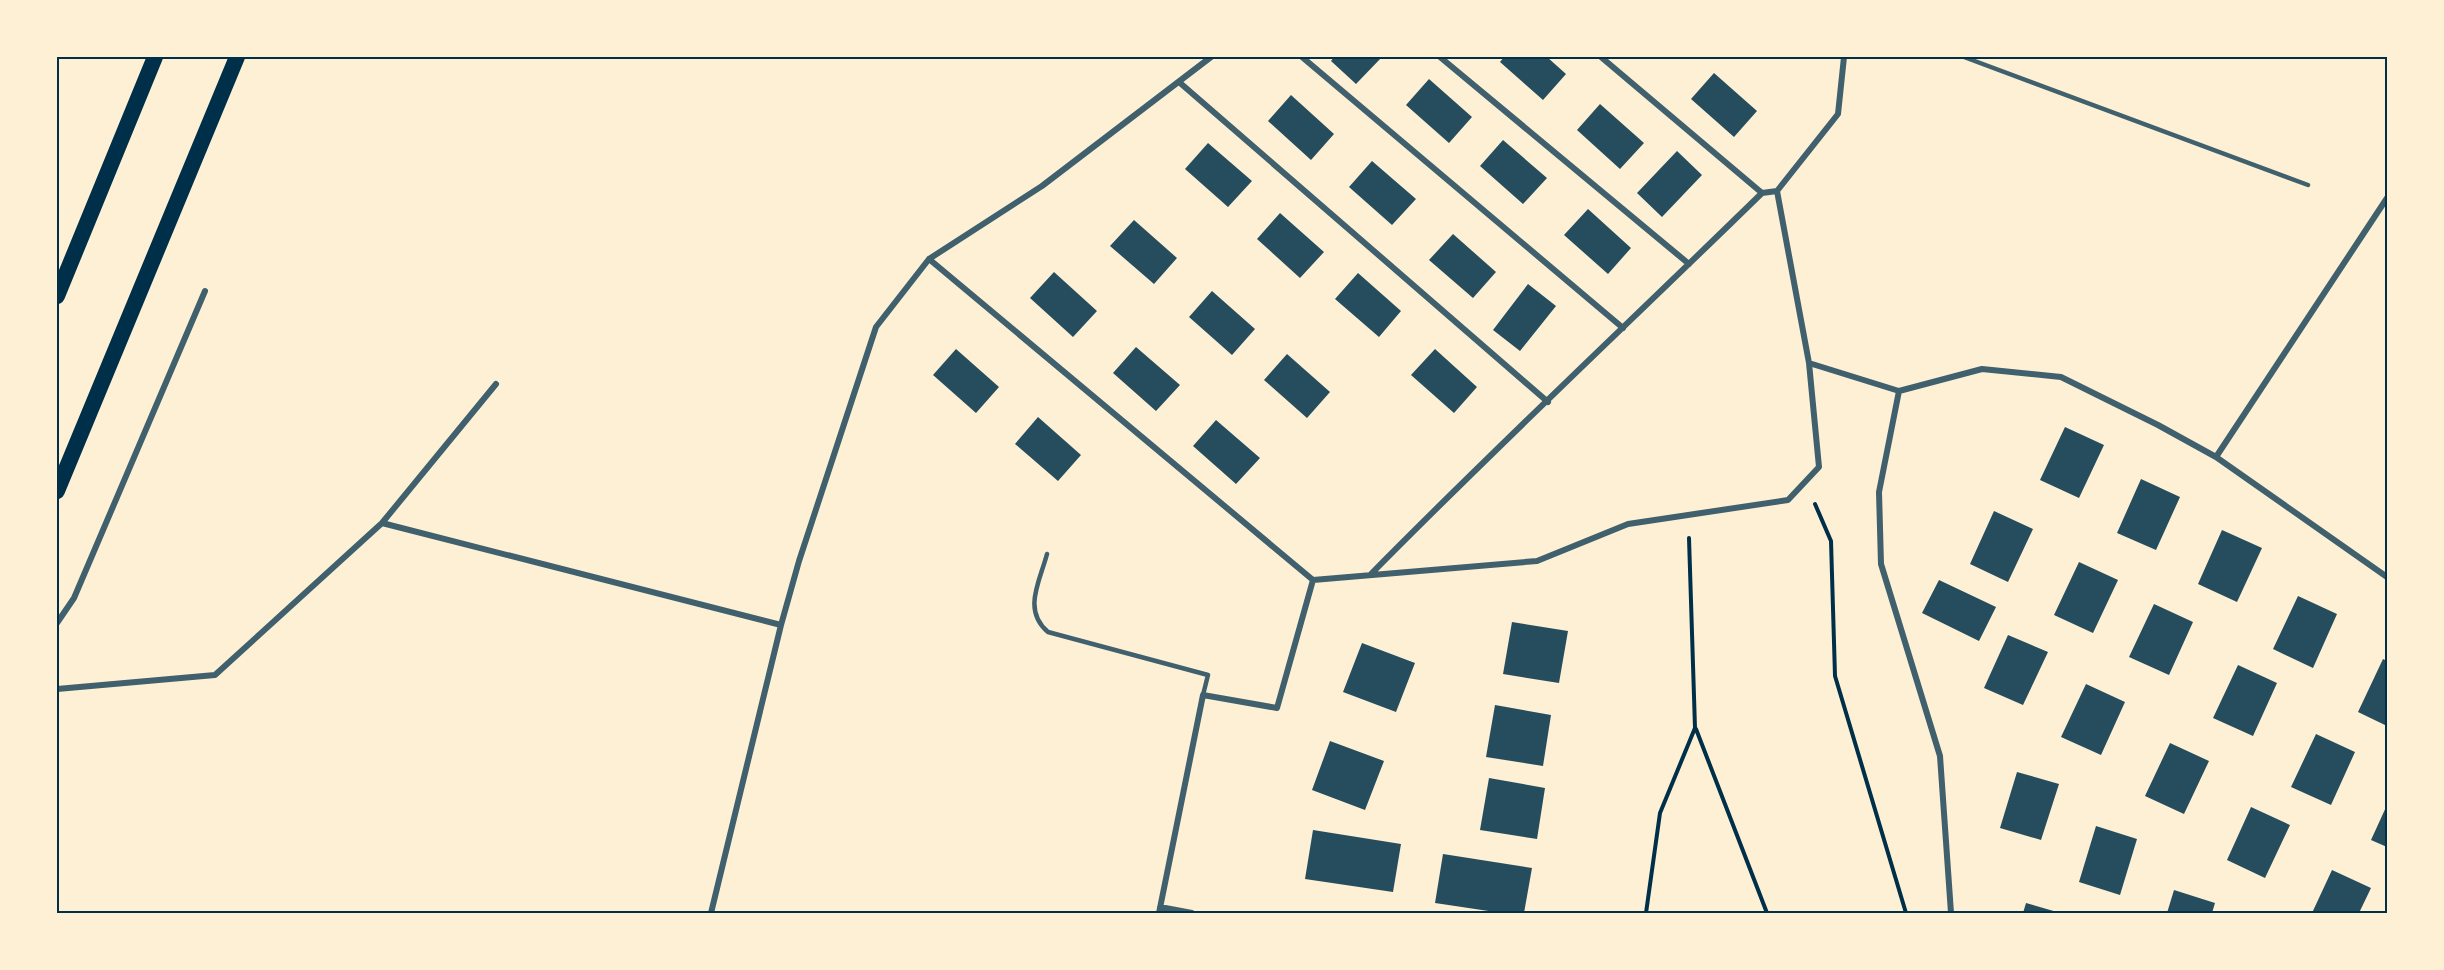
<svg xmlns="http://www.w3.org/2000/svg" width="2444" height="970" viewBox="0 0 2444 970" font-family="Overpass,sans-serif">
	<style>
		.building { fill: #264d5e }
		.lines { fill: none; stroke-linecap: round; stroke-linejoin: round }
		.path { stroke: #003049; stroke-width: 4 }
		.service { stroke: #3f606c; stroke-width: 4.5 }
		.minor { stroke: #3f606c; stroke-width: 6 }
		.trunk { stroke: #003049; stroke-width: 16 }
		.neatline { fill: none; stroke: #003049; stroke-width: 2 }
	</style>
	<rect width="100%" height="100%" fill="#fdf0d5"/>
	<path class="building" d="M1334,57H1382L1356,84L1331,61Z
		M1504,57H1547L1566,74L1543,100L1500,62Z
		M1714,73L1757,111L1734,137L1691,99Z
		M1429,79L1472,117L1449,143L1406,105Z
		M1291,95L1334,134L1311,160L1268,121Z
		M1600,104L1644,143L1620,169L1577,130Z
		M1503,140L1547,178L1523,204L1480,166Z
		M1208,143L1252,181L1228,207L1185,169Z
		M1677,151L1702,175L1662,217L1637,193Z
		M1372,161L1416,199L1392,225L1349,187Z
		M1588,209L1631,248L1608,274L1564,235Z
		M1280,213L1324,252L1300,278L1257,239Z
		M1134,220L1177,258L1154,284L1110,246Z
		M1453,234L1496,272L1473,298L1429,260Z
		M1054,272L1097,311L1073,337L1030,298Z
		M1358,273L1401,311L1379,337L1335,299Z
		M1528,284L1556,306L1520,351L1493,330Z
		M1212,291L1255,329L1232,355L1189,317Z
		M1136,347L1180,385L1156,411L1113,373Z
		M956,349L999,387L976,413L933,375Z
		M1435,349L1477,387L1454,413L1411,375Z
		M1287,354L1330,392L1307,418L1264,380Z
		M1038,417L1081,455L1058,481L1015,444Z
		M1216,420L1260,458L1236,484L1193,446Z
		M2065,427L2104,445L2079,498L2040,480Z
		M2141,479L2180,497L2156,550L2117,533Z
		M1994,511L2033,529L2008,582L1970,564Z
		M2222,530L2262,548L2237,602L2198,584Z
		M2079,562L2118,580L2093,633L2054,615Z
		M1939,580L1996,607L1979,641L1922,613Z
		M2298,596L2337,614L2313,668L2273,649Z
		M2154,604L2193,622L2169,675L2129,657Z
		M1512,622L1568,631L1559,683L1503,674Z
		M2008,635L2048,652L2023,705L1984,688Z
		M1362,643L1415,663L1396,712L1343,692Z
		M2383,659L2387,661V726L2358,712Z
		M2238,665L2277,683L2253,736L2213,718Z
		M2086,684L2125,702L2101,755L2061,737Z
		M1495,705L1551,715L1543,766L1486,757Z
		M2316,734L2355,752L2331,805L2291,787Z
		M1330,741L1384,761L1365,810L1312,790Z
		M2170,743L2209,761L2184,814L2145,796Z
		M2017,772L2059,784L2041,840L2000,828Z
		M1489,778L1545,788L1537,839L1480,830Z
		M2387,805V847L2371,840Z
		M2251,807L2290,825L2265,878L2227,860Z
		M2096,826L2137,839L2120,895L2079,882Z
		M1313,830L1401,844L1393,892L1305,879Z
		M1443,854L1532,868L1524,913H1502L1435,903Z
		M2332,870L2371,888L2359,913H2312Z
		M2174,890L2215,903L2212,913H2167Z
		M2026,903L2057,912V913H2023Z"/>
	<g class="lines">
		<path class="path" d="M1815,504L1831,541L1835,676L1906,913
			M1696,729L1767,913
			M1646,913L1660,813L1695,728L1689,538"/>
		<path class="service" d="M1964,57L2308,185
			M1047,554C1040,581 1022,610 1048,632L1208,675L1203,695"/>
		<path class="minor" d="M1302,57L1623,328
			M1440,57L1689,264
			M1601,57L1762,193
			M1179,82L1548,402
			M929,259L1313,580
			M1809,363L1899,391L1982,369L2061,377L2158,425L2216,457L2387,577
			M1899,391L1879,492L1881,564L1940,756L1951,913
			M2216,457L2387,198
			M382,523L781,625
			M1370,575C1498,445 1632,320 1762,193L1777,191L1838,114L1844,57
			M57,623L74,598L205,291
			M57,689L215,675L382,523L496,384
			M1160,907L1192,913
			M711,913L781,625L799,561L876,327L929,259L1042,186L1211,57
			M1159,913L1203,695L1277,708L1313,580L1537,561L1628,524L1788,500L1819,467L1809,363L1777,191"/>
		<path class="trunk" d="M57,296L155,57
			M57,491L237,57"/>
	</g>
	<rect width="2444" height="970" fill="none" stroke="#fdf0d5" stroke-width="117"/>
	<rect x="58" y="58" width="2328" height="854" class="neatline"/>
</svg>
